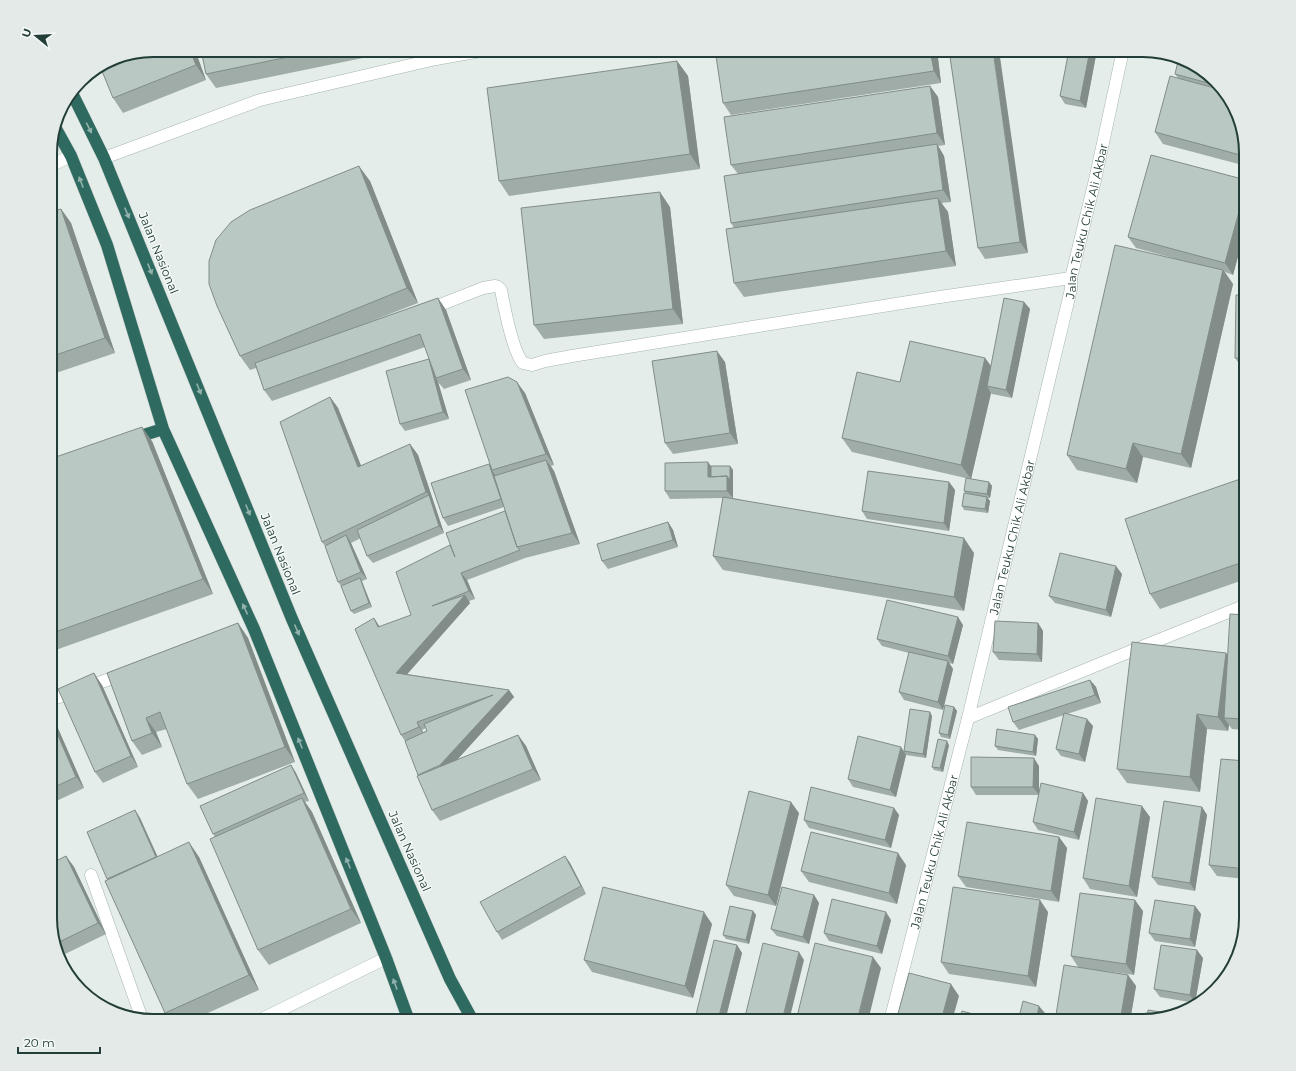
<svg xmlns="http://www.w3.org/2000/svg" width="1296" height="1071" viewBox="0 0 1296 1071" font-family="Montserrat,sans-serif">
	<style>
		.lines { fill: none; stroke-linecap: round; stroke-linejoin: round }
		.street-casing { stroke: #a6b5b0; stroke-width: 13 }
		.highway-casing { stroke: #c1c9c7; stroke-width: 13 }
		.street { stroke: #fff; stroke-width: 12 }
		.highway { stroke: #2f6a60; stroke-width: 12 }
		.wall { fill: #9faca7; fill-rule: evenodd }
		.shaded-wall { fill: #828c88 }
		.building { fill: #b9c8c2; stroke: #828c88 }
		.oneway { fill: #92b2ac }
		.labels { text-anchor: middle; dominant-baseline: central; stroke-width: 3; stroke-linejoin: round; paint-order: stroke }
		.street-label { font-size: 12px; fill: #233e38; stroke: #f4f9f7 }
		.rim { fill: none; stroke: #233e38; stroke-width: 2 }
	</style>
	<rect width="100%" height="100%" fill="#e4ede9"/>
	<g class="lines">
		<defs>
			<g id="street">
				<path d="M104,158L260,100L436,59L486,50"/>
				<path d="M50,166L71,156"/>
				<path d="M427,310L483,288L495,286L498,287L501,290C504,306 513,352 523,363L532,365L545,361L572,356L933,298L1071,278"/>
				<path d="M50,700L124,674"/>
				<path d="M968,718L1119,656L1246,605"/>
				<path d="M91,875L142,1019"/>
				<path d="M258,1021L386,958"/>
				<path id="s1" d="M890,1021L968,718L1071,289V278L1095,180L1123,50"/>
			</g>
			<path id="highway" d="M72,93L104,158L292,619L450,979L473,1021
				M55,127L71,156L107,245L163,429L254,629L386,958L409,1021
				M131,439L163,429"/>
		</defs>
		<use href="#street" class="street-casing"/>
		<use href="#highway" class="highway-casing"/>
		<use href="#street" class="street"/>
		<use href="#highway" class="highway"/>
	</g>
	<path class="wall" d="M195,50L206,80L123,113L113,98Z
		M201,50H402L216,88L206,74Z
		M937,50L941,83L731,115L723,103Z
		M949,50L1028,253L985,259L978,248Z
		M1069,50H1097L1086,108L1065,104L1060,96Z
		M677,61L688,76L700,169L509,196L499,181Z
		M1175,74L1211,75L1236,107L1246,153V166L1163,144L1155,132L1178,78Z
		M930,86L938,97L945,145L938,146L944,156L951,202L941,203L948,212L956,266L744,297L734,283V228L731,223L738,174L731,165Z
		M1246,180V227L1233,275L1225,272L1233,284L1191,468L1143,457L1137,483L1077,470L1067,455L1173,258L1136,248L1128,237Z
		M370,181L418,303L364,324L438,298L446,310L471,380L444,389L438,382L449,419L405,431L400,424L429,359L425,347L272,401L264,390L256,368L250,370L240,356Z
		M670,207L683,324L544,339L534,325Z
		M61,209L71,223L115,353L50,375V212Z
		M1246,295V369H1243L1235,358Z
		M1024,302L1030,309L1012,398L992,394L991,393L971,479L989,482L992,486L990,498H987L990,501L988,513L964,510L962,506L966,494L964,491L970,479L852,452L842,438L900,382L985,358L991,366Z
		M725,362L738,444L673,454L665,443Z
		M525,393L554,465L551,466L554,471L580,544L525,558L467,580L475,599L469,601L470,603L407,674L509,690L514,697L457,760L518,735L526,746L541,780L440,821L432,810L405,741L401,735L374,618L380,627L411,615L452,550L505,511L504,507L448,526L443,518L491,467ZM426,728L427,731L423,732L422,730Z
		M330,397L338,408L361,466L410,444L418,455L444,533L373,563L367,556L361,538L351,543L367,579L362,581L372,607L354,614L351,611L341,586L338,582L325,546L322,542Z
		M152,441L213,594L50,652V459Z
		M711,466H730L733,470V498L974,553L964,611L723,570L713,556L723,498L670,499L665,491Z
		M1246,477V579L1160,609L1150,594Z
		M949,482L955,490L949,531L867,519L862,511Z
		M668,522L673,530L678,547L608,569L602,561Z
		M1122,574L1111,617L1055,603L1049,596Z
		M1246,615V730L1232,729L1229,725L1228,731L1207,729L1200,792L1127,783L1117,769L1226,653L1228,655Z
		M238,623L248,638L295,762L198,799L187,784L167,729L156,732L162,747L142,755L132,741L107,673Z
		M1038,623L1043,631L1042,662L999,660L993,652Z
		M963,625L953,664L949,663L953,669L943,710L904,700L899,692L909,653L882,646L877,639Z
		M1090,680L1096,687L1101,703L1067,714L1093,726L1085,762L1061,756L1056,749L1064,715L1019,730L1013,722Z
		M102,685L138,767L103,783L95,772Z
		M954,707L957,711L950,739L941,737L939,733Z
		M50,710L84,788L50,804Z
		M932,716L926,758L906,755L896,797L853,787L848,779L904,751Z
		M1035,735L1038,739L1036,756L998,750L995,746Z
		M949,745L943,772L934,770L932,767Z
		M1246,761V879L1217,876L1209,865Z
		M291,765L296,773L309,801L305,802L312,812L361,923L269,965L258,950L215,837L213,834Z
		M1039,766V794L1083,793L1088,801L1079,840L1038,830L1033,822L1039,795H976L971,787Z
		M1202,807L1207,815L1195,891L1158,885L1152,877Z
		M894,808L899,815L891,848L809,828L804,820Z
		M135,810L140,818L158,857H199L259,990L190,1021H170L165,1013L107,880Z
		M799,813L776,906L734,896L726,885Z
		M1150,817L1137,897L1090,889L1083,878Z
		M1059,837L1067,848L1059,902L966,887L958,876Z
		M50,848L57,861L66,856L74,867L106,934L59,957L50,925Z
		M565,856L570,863L586,894L502,940L497,932Z
		M906,865L897,904L809,882L801,871Z
		M814,895L819,903L809,944L777,936L771,929Z
		M1195,906L1201,914L1195,947L1155,941L1149,933Z
		M753,911L756,915L749,944L726,939L723,935Z
		M1143,911L1134,975L1099,970L1128,975L1136,986L1130,1021H1055L1078,967L1071,956Z
		M1048,912L1036,987L949,974L941,962Z
		M891,920L882,954L829,941L824,933Z
		M712,924L693,998L592,972L584,960Z
		M737,945L742,953L725,1021H700L696,1015Z
		M1203,958L1195,1003L1160,997L1154,989Z"/>
	<path class="shaded-wall" d="M190,50H195L206,80L196,65Z
		M930,50H937L941,83L934,71Z
		M993,50H999L1028,253L1020,242Z
		M1090,50H1097L1086,108L1080,101Z
		M677,61L688,76L700,169L690,154Z
		M930,86L938,97L945,145L937,133Z
		M937,144L944,156L951,202L943,190Z
		M1245,150L1246,153V159L1244,156Z
		M359,166L370,181L418,303L407,288Z
		M1246,186V227L1233,275L1225,263Z
		M660,192L670,207L683,324L673,309Z
		M938,198L948,212L956,266L946,251Z
		M61,209L71,223L115,353L105,338Z
		M1223,270L1233,284L1191,468L1181,454Z
		M438,298L446,310L471,380L463,369Z
		M1024,302L1030,309L1012,398L1006,390Z
		M717,351L725,362L738,444L730,433Z
		M985,358L996,373L987,386L991,393L971,479L961,465Z
		M429,359L436,378L438,382L449,419L443,412Z
		M517,382L525,393L554,465L546,454Z
		M330,397L338,408L366,478L358,467Z
		M142,427L152,441L213,594L203,579Z
		M1133,443L1143,457L1137,483L1126,469Z
		M410,444L418,455L444,533L439,526L429,495L426,492Z
		M546,460L554,471L580,544L572,533Z
		M708,462L714,470L713,480L708,477Z
		M489,464L493,470H492L495,475L506,507L501,499Z
		M730,466L733,470V498L727,491V476Z
		M949,482L955,490L949,531L944,523Z
		M989,482L992,486L990,498L987,494Z
		M987,497L990,501L988,513L985,509Z
		M668,522L673,530L678,547L673,540Z
		M346,535L351,543L367,579L361,572Z
		M964,538L974,553L964,611L954,597Z
		M1116,566L1122,574L1111,617L1106,610Z
		M461,573L467,580L475,599L469,591Z
		M360,578L362,582L372,607L369,603Z
		M465,595L470,603L402,680L396,673Z
		M958,617L963,625L953,664L948,656Z
		M374,618L379,626L383,635L378,627Z
		M238,623L248,638L295,762L285,747Z
		M1038,623L1043,631L1042,662L1037,654Z
		M1226,653L1236,667L1224,718L1229,725L1228,731L1218,717Z
		M948,661L953,669L943,710L938,702Z
		M94,673L102,685L138,767L131,756Z
		M1090,680L1096,687L1101,703L1095,695Z
		M509,690L514,697L445,773L440,765Z
		M954,707L957,711L950,739L948,735Z
		M50,710L84,788L76,777L50,717Z
		M930,712L932,716L926,758L923,754Z
		M1197,714L1207,729L1200,792L1190,777Z
		M146,718L156,732L162,747L152,733Z
		M1087,719L1093,726L1085,762L1079,754Z
		M417,722L422,730L424,734L419,727Z
		M518,735L526,746L541,780L533,769Z
		M1035,735L1038,739L1036,756L1033,752Z
		M947,741L949,745L943,772L940,768Z
		M901,747L906,755L896,797L890,790Z
		M1034,758L1039,766V795L1033,787Z
		M291,765L296,773L309,801L304,793Z
		M1083,793L1088,801L1079,840L1074,832Z
		M302,798L312,812L361,923L351,909Z
		M791,802L799,813L776,906L768,895Z
		M1142,806L1150,817L1137,897L1129,886Z
		M1202,807L1207,815L1195,891L1190,883Z
		M894,808L899,815L891,848L885,840Z
		M135,810L140,818L161,865L156,857Z
		M1059,837L1067,848L1059,902L1051,891Z
		M189,842L199,857L259,990L249,975Z
		M50,848L61,869L53,857L50,852Z
		M898,853L906,865L897,904L889,893Z
		M66,856L74,867L106,934L98,923Z
		M565,856L570,863L586,894L581,886Z
		M814,895L819,903L809,944L803,937Z
		M1040,900L1048,912L1036,987L1028,976Z
		M1135,900L1143,911L1134,975L1126,964Z
		M1195,906L1201,914L1195,947L1190,939Z
		M753,911L756,915L749,944L746,940Z
		M704,912L712,924L693,998L685,986Z
		M886,912L891,920L882,954L877,946Z
		M737,945L742,953L725,1021H718Z
		M1197,950L1203,958L1195,1003L1190,995Z
		M799,952L804,960L789,1021H782Z
		M873,957L881,968L868,1021H857Z
		M1128,975L1136,986L1130,1021H1120Z
		M951,984L959,996L952,1021H941Z
		M1039,1006L1045,1013L1043,1021H1036Z"/>
	<path class="building" d="M153,50H190L196,65L113,98L100,66L114,58Z
		M201,50H322L206,74Z
		M758,50H930L934,71L723,103L716,56Z
		M949,50H993L1020,242L978,248Z
		M1069,50H1090L1080,101L1060,96Z
		M1179,57L1182,58L1211,75L1219,86L1175,74Z
		M677,61L690,154L499,181L487,88Z
		M1170,76L1222,90L1236,107L1245,150L1244,156L1155,132Z
		M930,86L937,133L731,165L724,117Z
		M937,144L943,190L731,223L724,176Z
		M1151,155L1246,180V186L1225,263L1128,237Z
		M359,166L407,288L240,356L217,306L209,284V261L216,240L231,222L250,210Z
		M660,192L673,309L534,325L521,208Z
		M938,198L946,251L734,283L726,229Z
		M61,209L105,338L50,357V212Z
		M1246,238V248H1244Z
		M1115,245L1223,270L1181,454L1133,443L1126,469L1067,455Z
		M1236,295H1246V358H1235Z
		M438,298L463,369L436,378L420,334L264,390L255,363Z
		M1004,298L1024,302L1006,390L987,386Z
		M910,341L985,358L961,465L842,438L857,372L900,382Z
		M717,351L730,433L665,443L652,361Z
		M429,359L443,412L400,424L386,371Z
		M508,377L517,382L546,454L492,470L465,390Z
		M330,397L358,467L410,444L426,492L322,542L280,422Z
		M142,427L203,579L50,634V459Z
		M546,460L572,533L517,547L494,476Z
		M708,462V477L727,476V491H665V463Z
		M489,464L501,499L443,518L431,483Z
		M711,466H730V480L727,476L711,477Z
		M868,471L949,482L944,523L862,511Z
		M1246,477V561L1150,594L1125,519Z
		M966,478L989,482L987,494L964,491Z
		M964,493L987,497L985,509L962,506Z
		M429,495L439,526L367,556L357,530Z
		M723,497L964,538L954,597L713,556Z
		M505,511L517,547L520,550L461,573L469,591L432,606L465,595L396,673L509,690L440,765L418,775L405,741L427,731L424,724L493,695L417,722L419,727L401,735L355,629L374,618L378,627L411,615L396,572L450,545L455,557L446,533Z
		M668,522L673,540L602,561L597,544Z
		M346,535L361,572L338,582L325,546Z
		M1060,553L1116,566L1106,610L1049,596Z
		M360,578L369,603L351,611L341,586Z
		M887,600L958,617L948,656L877,639Z
		M1230,614L1246,615V719L1224,718Z
		M995,621L1038,623L1037,654L993,652Z
		M238,623L285,747L187,784L160,712L146,718L152,733L132,741L107,673Z
		M1132,642L1226,653L1218,717L1197,714L1190,777L1117,769Z
		M909,652L948,661L938,702L899,692Z
		M94,673L131,756L95,772L58,689Z
		M1090,680L1095,695L1013,722L1008,707Z
		M945,705L954,707L948,735L939,733Z
		M910,709L930,712L923,754L904,751Z
		M1064,713L1087,719L1079,754L1056,749Z
		M50,717L76,777L50,789Z
		M997,729L1035,735L1033,752L995,746Z
		M518,735L533,769L432,810L417,776Z
		M858,736L901,747L890,790L848,779Z
		M938,739L947,741L940,768L932,767Z
		M971,757L1034,758L1033,787H971Z
		M1221,759L1246,761V869L1209,865Z
		M291,765L304,793L213,834L200,806Z
		M1041,783L1083,793L1074,832L1033,822Z
		M811,787L894,808L885,840L804,820Z
		M749,791L791,802L768,895L726,885Z
		M302,798L351,909L258,950L210,839Z
		M1096,798L1142,806L1129,886L1083,878Z
		M1164,801L1202,807L1190,883L1152,877Z
		M135,810L156,857L107,879L87,832Z
		M967,822L1059,837L1051,891L958,876Z
		M811,832L898,853L889,893L801,871Z
		M189,842L249,975L165,1013L105,881Z
		M50,852L53,857L50,859Z
		M66,856L98,923L55,944L50,925V864Z
		M565,856L581,886L497,932L480,902Z
		M603,887L704,912L685,986L584,960Z
		M782,887L814,895L803,937L771,929Z
		M953,887L1040,900L1028,976L941,962Z
		M1080,893L1135,900L1126,964L1071,956Z
		M832,899L886,912L877,946L824,933Z
		M1155,900L1195,906L1190,939L1149,933Z
		M730,906L753,911L746,940L723,935Z
		M714,940L737,945L718,1020L696,1015Z
		M763,943L799,952L782,1021H744Z
		M815,943L873,957L857,1021H796Z
		M1161,945L1197,950L1190,995L1154,989Z
		M1064,965L1128,975L1120,1021H1055Z
		M909,973L951,984L941,1021H896Z
		M1023,1001L1039,1006L1036,1021H1018Z
		M1148,1010L1173,1014L1147,1020Z
		M962,1011L996,1020V1021H959Z"/>
	<defs><path id="oneway-solid" d="M-6-.8H1V-3.2L6.5 0L1 3.2V.8H-6Z"/></defs>
	<g class="oneway">
		<use href="#oneway-solid" transform="translate(89 128) rotate(63)"/>
		<use href="#oneway-solid" transform="translate(81 182) rotate(-111)"/>
		<use href="#oneway-solid" transform="translate(127 213) rotate(67)"/>
		<use href="#oneway-solid" transform="translate(150 269) rotate(68)"/>
		<use href="#oneway-solid" transform="translate(199 389) rotate(68)"/>
		<use href="#oneway-solid" transform="translate(248 510) rotate(68)"/>
		<use href="#oneway-solid" transform="translate(245 609) rotate(-115)"/>
		<use href="#oneway-solid" transform="translate(297 630) rotate(66)"/>
		<use href="#oneway-solid" transform="translate(300 743) rotate(-112)"/>
		<use href="#oneway-solid" transform="translate(348 863) rotate(-112)"/>
		<use href="#oneway-solid" transform="translate(395 984) rotate(-110)"/>
	</g>
	<g class="labels">
		<g class="street-label">
			<text stroke="none"><textPath href="#s1" startOffset="824">Jalan Teuku Chik Ali Akbar</textPath></text>
			<text transform="translate(159 253) rotate(68)">Jalan Nasional</text>
			<text stroke="none"><textPath href="#s1" startOffset="499">Jalan Teuku Chik Ali Akbar</textPath></text>
			<text transform="translate(281 554) rotate(68)">Jalan Nasional</text>
			<text transform="translate(410 851) rotate(66)">Jalan Nasional</text>
			<text stroke="none"><textPath href="#s1" startOffset="175">Jalan Teuku Chik Ali Akbar</textPath></text>
		</g>
	</g>
	<path d="M0 0H1296V1071H0ZM153 57H1143A96 96 0 0 1 1239 153V918A96 96 0 0 1 1143 1014H153A96 96 0 0 1 57 918V153A96 96 0 0 1 153 57Z" fill="#e3eae8" fill-rule="evenodd"/>
	<path class="rim" d="M153 57H1143A96 96 0 0 1 1239 153V918A96 96 0 0 1 1143 1014H153A96 96 0 0 1 57 918V153A96 96 0 0 1 153 57Z"/>
	<g transform="translate(36 36) rotate(288)" stroke="#f4f9f7" stroke-width="3" paint-order="stroke">
	<path d="M0-3L7 15L0 10L-7 15Z" fill="#233e38"/>
	<text y="-6" font-size="11" font-weight="bold" text-anchor="middle" fill="#233e38">U</text>
	</g>
	<path d="M18 1047v6h82v-6" fill="none" stroke="#233e38" stroke-width="2"/>
	<text x="24" y="1047" font-size="12" fill="#233e38" stroke="#f4f9f7" stroke-width="3" paint-order="stroke">20 m</text>
</svg>
